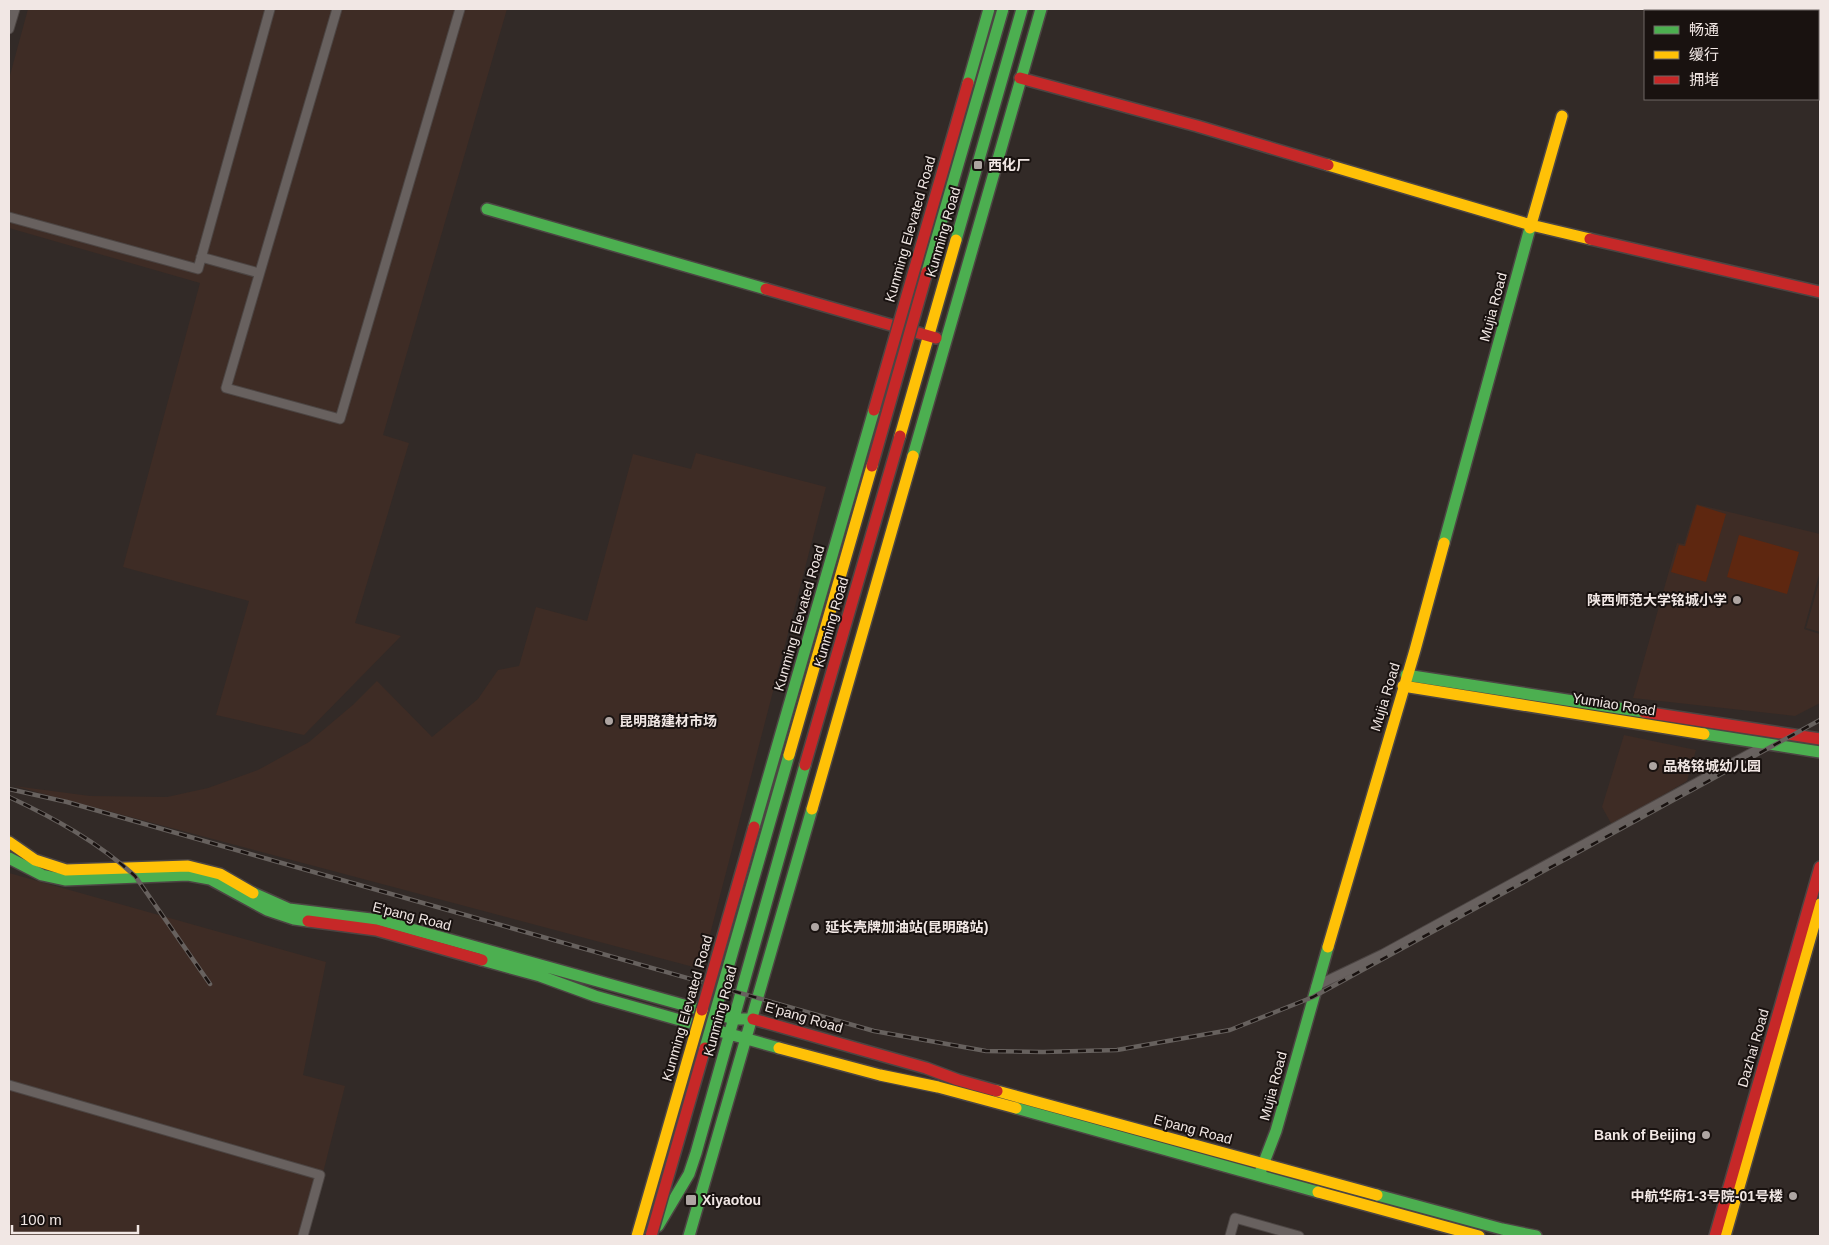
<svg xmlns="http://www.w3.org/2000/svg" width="1829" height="1245" viewBox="0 0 1829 1245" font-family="Helvetica,'Noto Sans SC',sans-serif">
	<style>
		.built { fill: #3e2c25 }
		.green { fill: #5e2710 }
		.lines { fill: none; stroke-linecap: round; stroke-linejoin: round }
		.street-casing { stroke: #4c4543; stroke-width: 11 }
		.fast-casing { stroke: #4c4543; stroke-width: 14 }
		.slow-casing { stroke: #4c4543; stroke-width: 14 }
		.jam-casing { stroke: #4c4543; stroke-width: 14 }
		.street { stroke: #68615f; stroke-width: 9 }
		.fast { stroke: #4caf50; stroke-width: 11 }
		.slow { stroke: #ffc107; stroke-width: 11 }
		.jam { stroke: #c62828; stroke-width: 11 }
		.rail-casing { stroke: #67615e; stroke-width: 4.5 }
		.rail { stroke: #191210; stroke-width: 2.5; stroke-dasharray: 8; stroke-linecap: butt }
		.fast-bridge-casing { stroke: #4c4543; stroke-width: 14; stroke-linecap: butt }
		.slow-bridge-casing { stroke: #4c4543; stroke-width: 14; stroke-linecap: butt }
		.jam-bridge-casing { stroke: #4c4543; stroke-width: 14; stroke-linecap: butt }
		.fast-bridge { stroke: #4caf50; stroke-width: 11 }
		.slow-bridge { stroke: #ffc107; stroke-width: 11 }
		.jam-bridge { stroke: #c62828; stroke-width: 11 }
		.poi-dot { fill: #aea5a2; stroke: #191210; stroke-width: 2 }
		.labels { text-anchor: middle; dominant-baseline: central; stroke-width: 4; stroke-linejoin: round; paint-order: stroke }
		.poi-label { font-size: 14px; font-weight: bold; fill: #f1e7e4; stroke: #191210; text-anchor: start }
		.street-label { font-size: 14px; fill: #f1e7e4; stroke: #191210 }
	</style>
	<rect width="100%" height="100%" fill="#322a27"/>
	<path class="built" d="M28,9H507L383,435L409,443L355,623L401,636L304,735L216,715L249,601L123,567L200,283L9,228V79Z
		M696,453L826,487L701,969L14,786L90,796L167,797L208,788L258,770L309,742L354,704L377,681L432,737L478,699L498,670L519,666L536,607L587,621L633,454L691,469Z
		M1696,504L1820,534V571L1804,629L1820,634V703L1795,716L1633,698L1677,543L1684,544Z
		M1820,579V632L1806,628Z
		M1624,735L1696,750L1687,781L1612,825L1602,807Z
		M9,873L326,962L303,1075L345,1086L307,1236H9Z"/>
	<path class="green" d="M1697,505L1726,514L1706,582L1671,572L1679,545L1685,546Z
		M1739,535L1799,552L1787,594L1727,577Z"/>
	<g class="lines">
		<defs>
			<path id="street" d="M337,9L226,388L340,419L460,9
				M9,29L15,9
				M9,217L198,269L270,9
				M201,257L259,273
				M1316,986L1383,954L1768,744
				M9,1085L320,1175L303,1236
				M1230,1236L1235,1218L1299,1236"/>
			<path id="fast" d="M487,209L766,289
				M956,240L1022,9
				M913,456L1041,9
				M1444,543L1530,228
				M1406,675L1644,712
				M1704,734L1820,752
				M9,858L42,875L65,880L188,875L210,879L267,910L294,919L308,921
				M253,893L289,909L379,920L734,1019H753
				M482,960L540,976L595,996L779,1048
				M1016,1108L1318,1192
				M1261,1170L1276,1131L1328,947
				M1377,1195L1502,1229L1536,1236
				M658,1226L689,1174L696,1153L805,765
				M689,1236L812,809"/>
			<path id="slow" d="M1328,165L1531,225L1590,239
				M1530,228L1562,116
				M900,436L956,240
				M1403,686L1704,734
				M812,809L913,456
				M9,842L35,860L66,870L188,866L220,874L253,893
				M1328,947L1415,650L1444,543
				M779,1048L880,1075L938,1087L1016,1108
				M997,1091L1377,1195
				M1318,1192L1479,1236
				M1725,1236L1820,904"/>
			<path id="jam" d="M1020,78L1197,126L1328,165
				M1590,239L1820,292
				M766,289L936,338
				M1644,712L1820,739
				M805,765L900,436
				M308,921L376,930L482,960
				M753,1019L926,1068L958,1080L997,1091
				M1715,1236L1820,867"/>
		</defs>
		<use href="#street" class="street-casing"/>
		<use href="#fast" class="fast-casing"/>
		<use href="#slow" class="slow-casing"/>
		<use href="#jam" class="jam-casing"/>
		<use href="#street" class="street"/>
		<use href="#fast" class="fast"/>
		<use href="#slow" class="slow"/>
		<use href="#jam" class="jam"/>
		<defs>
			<path id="rail" d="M9,789L67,802L874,1031L986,1051L1043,1052L1117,1050L1230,1030L1313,997L1820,720
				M9,797C54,818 98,842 135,876L210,984"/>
		</defs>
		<use href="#rail" class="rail-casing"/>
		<use href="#rail" class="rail"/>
		<defs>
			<path id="fast-bridge" d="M968,83L989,9
				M927,272L1003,9
				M754,827L874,410
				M705,1048L789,755"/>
			<path id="slow-bridge" d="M789,755L872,466
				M637,1236L702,1010"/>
			<path id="jam-bridge" d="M874,410L968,83
				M872,466L927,272
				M702,1010L754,827
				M651,1236L705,1048"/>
		</defs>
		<use href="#fast-bridge" class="fast-bridge-casing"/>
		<use href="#slow-bridge" class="slow-bridge-casing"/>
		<use href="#jam-bridge" class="jam-bridge-casing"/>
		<use href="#fast-bridge" class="fast-bridge"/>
		<use href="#slow-bridge" class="slow-bridge"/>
		<use href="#jam-bridge" class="jam-bridge"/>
	</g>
	<g class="poi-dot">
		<rect x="973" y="160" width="10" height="10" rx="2.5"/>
		<circle cx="1737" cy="600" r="5"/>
		<circle cx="609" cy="721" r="5"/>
		<circle cx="1653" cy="766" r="5"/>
		<circle cx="815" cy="927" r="5"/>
		<circle cx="1706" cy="1135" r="5"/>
		<circle cx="1793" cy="1196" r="5"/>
		<rect x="685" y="1194" width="12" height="12" rx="2.5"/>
	</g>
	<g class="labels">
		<g class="poi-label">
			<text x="988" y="165">西化厂</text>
			<text x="1727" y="600" text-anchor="end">陕西师范大学铭城小学</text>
			<text x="619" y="721">昆明路建材市场</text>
			<text x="1663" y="766">品格铭城幼儿园</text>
			<text x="825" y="927">延长壳牌加油站(昆明路站)</text>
			<text x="1696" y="1135" text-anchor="end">Bank of Beijing</text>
			<text x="1783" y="1196" text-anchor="end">中航华府1-3号院-01号楼</text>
			<text x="702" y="1200">Xiyaotou</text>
		</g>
		<g class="street-label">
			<text transform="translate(910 229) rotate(-74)">Kunming Elevated Road</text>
			<text transform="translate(943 232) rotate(-74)">Kunming Road</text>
			<text transform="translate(1493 307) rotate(-75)">Mujia Road</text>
			<text transform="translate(799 618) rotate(-74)">Kunming Elevated Road</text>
			<text transform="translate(831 622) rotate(-74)">Kunming Road</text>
			<text transform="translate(1385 697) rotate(-73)">Mujia Road</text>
			<text transform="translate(1614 704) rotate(9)">Yumiao Road</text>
			<text transform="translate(412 916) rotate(14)">E'pang Road</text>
			<text transform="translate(687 1008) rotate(-74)">Kunming Elevated Road</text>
			<text transform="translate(720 1011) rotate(-75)">Kunming Road</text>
			<text transform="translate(804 1017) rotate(16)">E'pang Road</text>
			<text transform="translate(1753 1048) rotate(-74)">Dazhai Road</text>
			<text transform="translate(1273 1086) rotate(-75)">Mujia Road</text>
			<text transform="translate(1193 1129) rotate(15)">E'pang Road</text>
		</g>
	</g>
	<rect width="1829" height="1245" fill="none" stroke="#f1e7e4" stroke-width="20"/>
	<rect x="1644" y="10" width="175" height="90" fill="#191210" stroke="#6f6765"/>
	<rect x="1654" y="26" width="25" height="8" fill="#4caf50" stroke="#6f6765"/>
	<text x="1689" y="35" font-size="15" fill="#f1e7e4">畅通</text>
	<rect x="1654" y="51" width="25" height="8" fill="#ffc107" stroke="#6f6765"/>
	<text x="1689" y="60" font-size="15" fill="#f1e7e4">缓行</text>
	<rect x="1654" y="76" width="25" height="8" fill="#c62828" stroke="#6f6765"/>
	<text x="1689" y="85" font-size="15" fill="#f1e7e4">拥堵</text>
	<path d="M12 1225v8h126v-8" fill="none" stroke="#f1e7e4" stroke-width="2.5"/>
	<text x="20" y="1225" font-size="15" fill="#f1e7e4" stroke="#191210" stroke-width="4" paint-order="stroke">100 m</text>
</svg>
